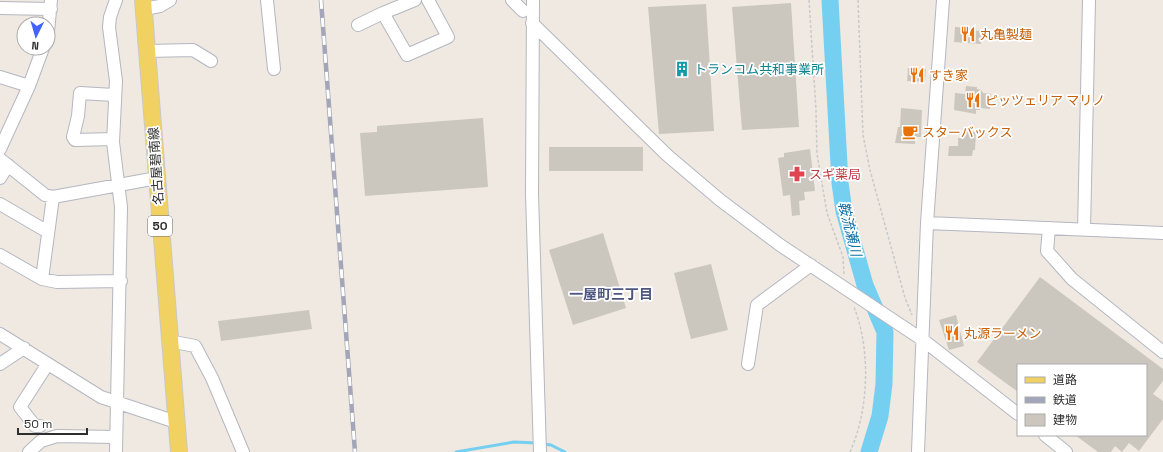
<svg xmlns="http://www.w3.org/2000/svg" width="1163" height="452" viewBox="0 0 1163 452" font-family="'Space Grotesk','Noto Sans JP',sans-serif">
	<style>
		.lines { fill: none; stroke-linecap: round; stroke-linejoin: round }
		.stream { stroke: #75cff0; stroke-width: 3 }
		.river { stroke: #75cff0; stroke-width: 17 }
		.building { fill: #cbc7bf }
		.minor-casing { stroke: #b4b7c1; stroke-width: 14 }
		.major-casing { stroke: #c9c9c9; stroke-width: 18 }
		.path { stroke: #c9c9c9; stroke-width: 1.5; stroke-dasharray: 3 2; stroke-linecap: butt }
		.minor { stroke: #fff; stroke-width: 12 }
		.major { stroke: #f2d163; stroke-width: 16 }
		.rail-casing { stroke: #a3a6b8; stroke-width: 4.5 }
		.rail { stroke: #fff; stroke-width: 3; stroke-dasharray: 9; stroke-linecap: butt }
		.labels { text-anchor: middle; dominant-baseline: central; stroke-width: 3.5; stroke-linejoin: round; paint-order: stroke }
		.shield { fill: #fff; stroke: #6d6d6d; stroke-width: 1 }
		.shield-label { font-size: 12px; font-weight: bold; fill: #2e2e2e }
		.food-label { font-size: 13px; fill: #c56008; stroke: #fff; text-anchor: start }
		.culture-label { font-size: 13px; fill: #0d838f; stroke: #fff; text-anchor: start }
		.street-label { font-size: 13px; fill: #2e2e2e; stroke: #fff }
		.health-label { font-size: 13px; fill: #be3a42; stroke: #fff; text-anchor: start }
		.water-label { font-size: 14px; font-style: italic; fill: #0d6fa3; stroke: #fff }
		.neighbourhood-label { font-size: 14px; font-weight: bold; fill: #4d5680; stroke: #fff }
	</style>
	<rect width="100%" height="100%" fill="#efe9e1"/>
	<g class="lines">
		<path class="stream" d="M543,444L551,445L565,452
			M456,452L514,442L537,443"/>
		<path class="river" d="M830,0L840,183L844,211L865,285L885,332L884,384L880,416L869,452"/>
	</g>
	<path class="building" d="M791,3L799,127L742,130L732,7Z
		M706,4L714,131L659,134L648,7Z
		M955,27L970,28V30L982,31L981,44L954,42Z
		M908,68L926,69L925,82L907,81Z
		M966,86L977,87V89L981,90L983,93L991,94L990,109L980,108V110H976V114L954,110L955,93L965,94Z
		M901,108L922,110L921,137H915V144L895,143L898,127H900Z
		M483,118L488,187L365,196L360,133L377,132V126Z
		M965,131L976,132L975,150H973L972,156H948L949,146H958V138H964Z
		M549,147H643V171H549Z
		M810,149L815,191L804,192L805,200L799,201L800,215L792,216L790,195L783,196L778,158L784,157V153Z
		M603,233L626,308L573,325L549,250Z
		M711,264L728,330L691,339L674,273Z
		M1040,277L1163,369V381L1153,394L1163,401V419L1139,451L1129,443L1122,452L1115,446L1111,452H1098L1075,435H1146V365H1018V392L977,362Z
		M309,310L312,329L221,341L218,321Z
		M956,315L964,346L949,350L939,320Z"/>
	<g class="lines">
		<defs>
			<path id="minor" d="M267,0L274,69
				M415,0L383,13L407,55L448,37L428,0
				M512,0L523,11
				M533,0L532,194L540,452
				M0,8L51,9
				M144,9L160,6L170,0
				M532,23L667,155L720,200L780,245L923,340L1018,414
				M358,25L383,13
				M48,32L51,0
				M147,51L193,50L211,61
				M0,77L29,86
				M113,139L75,140L73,137L78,116L80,93L114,95
				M0,149L29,86L43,48
				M0,159L45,195L53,197L157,178
				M0,178L8,165
				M0,204L48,232
				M927,223L1163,233
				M1049,228L1047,251L1072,279L1163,352
				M1084,230L1089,0
				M0,255L42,279L57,282L121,281
				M42,279L53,197
				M0,334L101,397L176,422
				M169,341L195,346L212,378L243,452
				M0,364L24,348
				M748,364L757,305L811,265
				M40,426H35L20,407L47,365
				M1045,435L1066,452
				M29,452L41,441L57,436L116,437
				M116,452L121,207L113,142L116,81L109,27L110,17L116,0
				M918,452L927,223L943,0"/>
			<path id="major" d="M143,0L179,452"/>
		</defs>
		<use href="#minor" class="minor-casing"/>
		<use href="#major" class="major-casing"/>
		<path class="path" d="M809,0L816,110L817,154L827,213L843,257L844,275
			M858,0L863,135L870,170L905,298L912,315
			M850,452C869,410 871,350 854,307"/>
		<use href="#minor" class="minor"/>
		<use href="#major" class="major"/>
		<defs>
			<path id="rail" d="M321,0L355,452"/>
		</defs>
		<use href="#rail" class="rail-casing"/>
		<use href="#rail" class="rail"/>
	</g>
	<defs>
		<symbol id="restaurant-bare" viewBox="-9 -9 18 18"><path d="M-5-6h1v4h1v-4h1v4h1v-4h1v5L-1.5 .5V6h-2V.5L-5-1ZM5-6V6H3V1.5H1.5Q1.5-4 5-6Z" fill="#e8710a" stroke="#fff" stroke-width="2.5" paint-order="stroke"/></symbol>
		<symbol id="building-bare" viewBox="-9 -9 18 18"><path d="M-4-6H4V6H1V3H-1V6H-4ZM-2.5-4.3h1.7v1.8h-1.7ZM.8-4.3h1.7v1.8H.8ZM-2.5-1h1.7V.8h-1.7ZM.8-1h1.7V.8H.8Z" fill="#0f9aa8" stroke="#fff" stroke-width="2.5" paint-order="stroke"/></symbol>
		<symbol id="cafe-bare" viewBox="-9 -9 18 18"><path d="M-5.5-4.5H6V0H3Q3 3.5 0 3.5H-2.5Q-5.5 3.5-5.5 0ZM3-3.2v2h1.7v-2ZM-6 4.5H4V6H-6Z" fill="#e8710a" stroke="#fff" stroke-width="2.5" paint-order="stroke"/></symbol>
		<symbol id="pharmacy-bare" viewBox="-9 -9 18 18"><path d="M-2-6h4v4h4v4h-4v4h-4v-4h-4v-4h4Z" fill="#e0444e" stroke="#fff" stroke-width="2.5" paint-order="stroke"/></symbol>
	</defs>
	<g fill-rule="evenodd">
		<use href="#restaurant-bare" x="957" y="23" width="22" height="22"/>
		<use href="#building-bare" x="671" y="58" width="22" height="22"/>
		<use href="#restaurant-bare" x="906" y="64" width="22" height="22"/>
		<use href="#restaurant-bare" x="962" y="89" width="22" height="22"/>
		<use href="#cafe-bare" x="899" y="121" width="22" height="22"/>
		<use href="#pharmacy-bare" x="786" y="163" width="22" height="22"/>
		<use href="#restaurant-bare" x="941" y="322" width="22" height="22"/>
	</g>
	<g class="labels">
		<rect class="shield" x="148" y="216" width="24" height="20" rx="3"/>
		<g class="shield-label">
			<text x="160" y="226">50</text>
		</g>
		<g class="food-label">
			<text x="980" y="34">丸亀製麺</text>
			<text x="929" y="75">すき家</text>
			<text x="985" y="100">ピッツェリア マリノ</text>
			<text x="922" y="132">スターバックス</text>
			<text x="964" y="333">丸源ラーメン</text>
		</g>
		<g class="culture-label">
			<text x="694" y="69">トランコム共和事業所</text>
		</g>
		<g class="street-label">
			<text transform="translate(156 166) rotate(-94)">名古屋碧南線</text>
		</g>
		<g class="health-label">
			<text x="809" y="174">スギ薬局</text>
		</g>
		<g class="water-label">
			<text transform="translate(850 229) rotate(76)">鞍流瀬川</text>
		</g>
		<g class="neighbourhood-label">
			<text x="611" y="294">一屋町三丁目</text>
		</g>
	</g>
	<rect x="1017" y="364" width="130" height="72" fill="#ffffff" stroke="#ababab"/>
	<rect x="1025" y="377" width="20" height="6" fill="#f2d163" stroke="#ababab"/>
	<text x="1053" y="384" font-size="12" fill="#2e2e2e">道路</text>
	<rect x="1025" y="397" width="20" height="6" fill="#a3a6b8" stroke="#ababab"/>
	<text x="1053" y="404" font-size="12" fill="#2e2e2e">鉄道</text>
	<rect x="1025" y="414" width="20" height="12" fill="#cbc7bf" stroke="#ababab"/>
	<text x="1053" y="424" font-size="12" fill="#2e2e2e">建物</text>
	<g transform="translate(36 36) rotate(185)"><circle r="19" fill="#ffffff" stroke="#ababab"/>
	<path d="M0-3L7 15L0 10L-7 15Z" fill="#4264fb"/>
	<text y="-6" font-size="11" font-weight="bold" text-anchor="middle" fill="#2e2e2e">N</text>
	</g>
	<path d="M18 428v6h69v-6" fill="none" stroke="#2e2e2e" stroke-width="2"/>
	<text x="24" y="428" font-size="12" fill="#2e2e2e" stroke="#ffffff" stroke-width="3" paint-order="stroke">50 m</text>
</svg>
